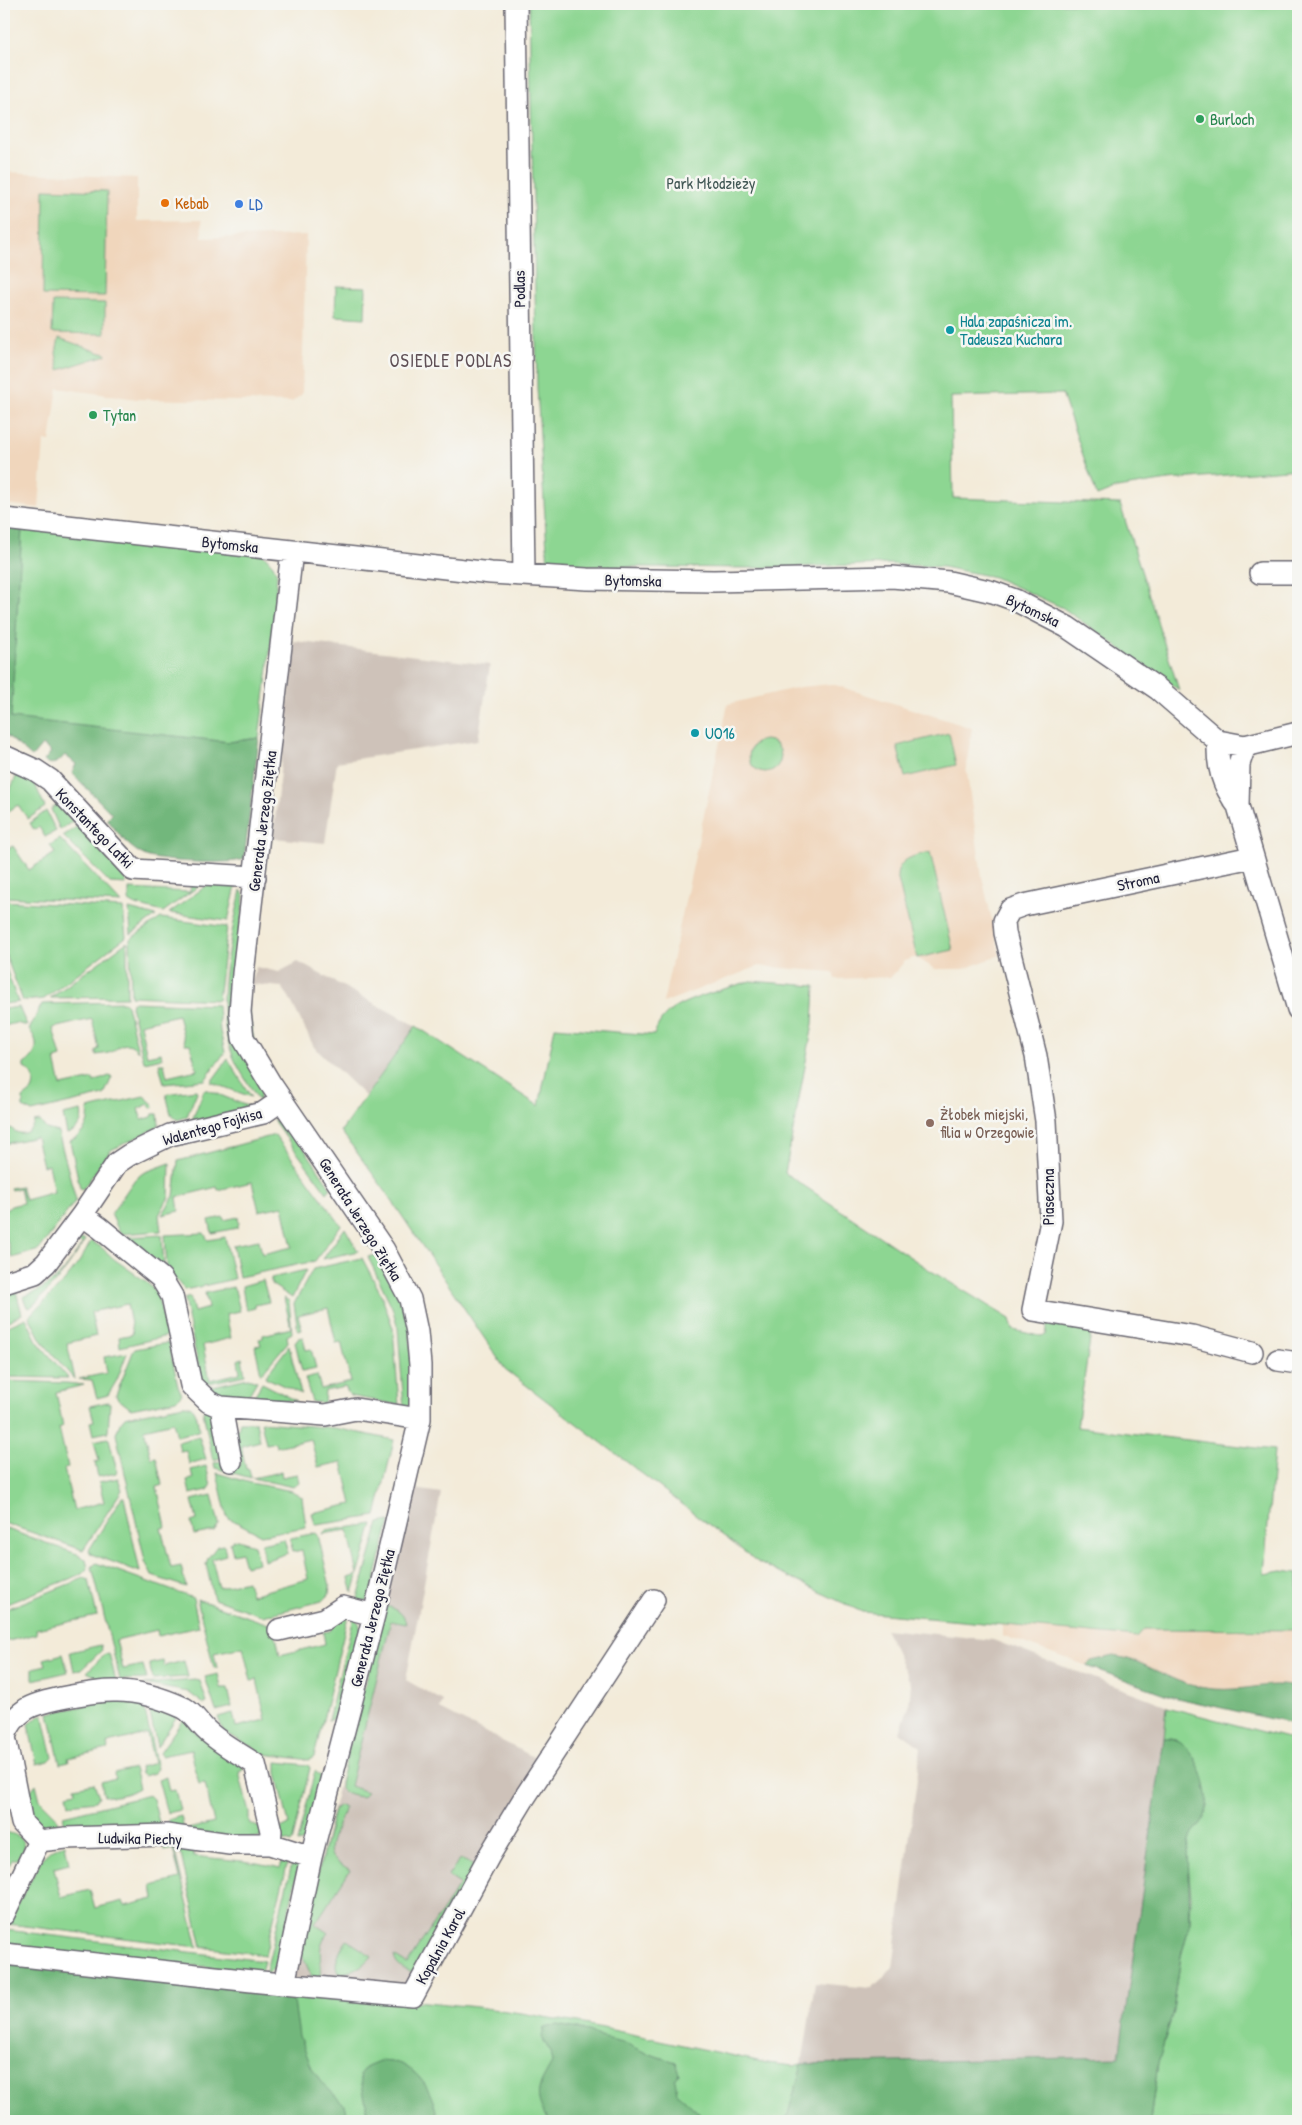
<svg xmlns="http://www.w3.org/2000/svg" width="1302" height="2125" viewBox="0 0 1302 2125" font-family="'Patrick Hand',sans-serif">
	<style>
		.built { fill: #f0d6bc }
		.industrial { fill: #cec2b9 }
		.green { fill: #8dd692; stroke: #587c66 }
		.forest { fill: #72b77c; stroke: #4a6c5c }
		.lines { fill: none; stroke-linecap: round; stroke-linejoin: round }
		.minor-casing { stroke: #6b6872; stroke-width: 24 }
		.minor { stroke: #fff; stroke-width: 21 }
		.leisure-dot { fill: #2e9e5b; stroke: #f6f6f2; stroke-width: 2 }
		.food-dot { fill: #e8710a; stroke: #f6f6f2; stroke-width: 2 }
		.shop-dot { fill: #3f7fe0; stroke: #f6f6f2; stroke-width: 2 }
		.culture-dot { fill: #0f9aa8; stroke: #f6f6f2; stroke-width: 2 }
		.education-dot { fill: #8d6e63; stroke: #f6f6f2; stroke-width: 2 }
		.labels { text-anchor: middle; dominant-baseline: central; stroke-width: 5; stroke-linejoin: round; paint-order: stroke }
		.leisure-label { font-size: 16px; fill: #27864d; stroke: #f6f6f2; text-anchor: start }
		.park-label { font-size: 16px; fill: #425855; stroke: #f6f6f2 }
		.food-label { font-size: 16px; fill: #c56008; stroke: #f6f6f2; text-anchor: start }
		.shop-label { font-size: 16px; fill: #366cbe; stroke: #f6f6f2; text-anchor: start }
		.street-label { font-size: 16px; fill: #22223b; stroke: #f6f6f2 }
		.culture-label { font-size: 16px; fill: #0d838f; stroke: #f6f6f2; text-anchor: start }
		.education-label { font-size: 16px; fill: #785e54; stroke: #f6f6f2; text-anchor: start }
		.neighbourhood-label { font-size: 18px; letter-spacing: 1px; fill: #5f5056; stroke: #f6f6f2 }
	</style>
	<rect width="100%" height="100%" fill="#f6f6f2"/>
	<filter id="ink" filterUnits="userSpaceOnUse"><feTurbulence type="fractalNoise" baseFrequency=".02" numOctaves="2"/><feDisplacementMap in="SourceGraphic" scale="10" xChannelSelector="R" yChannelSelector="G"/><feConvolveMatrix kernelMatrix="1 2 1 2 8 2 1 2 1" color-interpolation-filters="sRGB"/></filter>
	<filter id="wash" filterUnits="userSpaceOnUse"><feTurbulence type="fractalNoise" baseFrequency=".0096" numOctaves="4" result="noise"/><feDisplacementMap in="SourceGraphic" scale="20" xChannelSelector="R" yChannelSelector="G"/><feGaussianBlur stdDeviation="1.12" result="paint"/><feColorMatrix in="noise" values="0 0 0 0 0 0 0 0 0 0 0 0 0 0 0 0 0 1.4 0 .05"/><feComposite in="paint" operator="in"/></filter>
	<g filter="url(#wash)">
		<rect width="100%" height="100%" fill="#f3ebd9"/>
		<path class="built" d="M4,172L137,178V221L201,220L202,238L306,235L302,394L292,402L185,400L137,399L58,388L50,441H44L39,508L4,504Z
			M832,684L972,728L966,767L982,877L1000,955L964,969H935L917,958H913L905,961L891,977L835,979L833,972L759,966L663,1003L728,704L800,687Z
			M1002,1625L1137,1637L1144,1629L1298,1630V1725L1173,1697L1002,1635Z"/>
		<path class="industrial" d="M294,641L490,665L478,740L337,762L325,843L273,838Z
			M298,962L416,1026L365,1096L314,1047L289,997L282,987L251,984L256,967L279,972Z
			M414,1489L441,1493L406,1680L443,1701L440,1709L543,1762L410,1991L289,1981Z
			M885,1629L993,1640L1168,1706L1154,1856L1119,2058L802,2064L815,1983L872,1988L893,1968L921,1747L900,1732L909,1706L911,1684Z"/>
		<path class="green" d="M529,4H1298V469L1168,480L1117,488L1097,496L1062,394L951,397L953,498L1120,504L1179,690L1063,608L994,577L943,567L890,564L753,568L548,566L537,388Z
			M44,189L107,191L105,296L43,295Z
			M336,286L366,287L365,318L335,316Z
			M53,302L105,303V334L52,333Z
			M59,338L101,353L104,352L106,355L59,370L56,353Z
			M22,528L263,554L273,565L277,574L273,629L259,738L229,742L10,719Z
			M949,733L956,765L905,777L897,746Z
			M749 756a16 16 0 1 1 32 0a16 16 0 1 1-32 0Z
			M20,768L30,773L45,807L28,819L18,805L4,814V803Z
			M58,804L73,821L60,830L51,809Z
			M46,811L56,831L45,837L39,827L34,830L30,823Z
			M78,826L126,880V884L110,883L63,836Z
			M60,839L121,903L4,897V840L9,848L13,846L29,870L55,853L50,845Z
			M930,852L953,950L917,958L897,875C900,857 915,856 930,852Z
			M206,881L163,912L136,905L129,901V889L190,892L191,883Z
			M213,881L236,886L228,921L169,913Z
			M241,890L244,895L238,951L262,1086L259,1101C249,1084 236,1067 230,1048C213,998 231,940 241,890Z
			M4,901L123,908L126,937L44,999L23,1001L4,951Z
			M129,909L156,916L131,934Z
			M161,918L227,927L218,1000L131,996L130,939Z
			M127,942V997L50,998Z
			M4,963L18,1002H19L4,1004Z
			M750,981L815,986L813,1024L785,1173L928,1269L1010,1319L1013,1330L1040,1336L1046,1335L1048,1320L1092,1326L1077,1427L1274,1450L1264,1574L1282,1571L1298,1573V1630L1144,1629L1137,1637L862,1612L759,1563L505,1369L386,1192L341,1131L416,1026L539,1106L555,1027L654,1035C657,1026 661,1019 669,1012C684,999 729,988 750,981Z
			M124,1002L127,1005L138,1051C129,1040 122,1044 113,1051C109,1054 101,1054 96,1055V1050L99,1049L92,1019L53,1028L61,1057L55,1059L61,1086L93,1079L94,1082L109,1076L112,1077L104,1095L32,1112L23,1107V1098L32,1091C36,1081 34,1073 24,1068V1064C37,1056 41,1042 29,1030L42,1004Z
			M132,1002L218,1005L220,1031L225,1052L205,1080L164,1084L159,1064H164L167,1077L197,1070L190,1044H185L178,1015L140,1024L147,1056L161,1053L162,1058L144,1062L131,1006Z
			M19,1007L27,1026L16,1023L4,1026V1009Z
			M228,1059L251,1097L211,1082Z
			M196,1090L197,1092L187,1116L178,1120L171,1114L166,1094Z
			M204,1090H208L252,1108L191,1123Z
			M144,1096L153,1104L154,1107L151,1108L149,1104L138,1109L142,1120L152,1117L153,1114H158L159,1124L156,1128L111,1150L83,1189L80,1188L70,1141C84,1134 90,1125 88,1109Z
			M81,1111C84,1122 77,1131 67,1134L63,1115Z
			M273,1120L289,1126L331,1188L327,1193Z
			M40,1121L46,1129L58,1132L76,1200L39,1250L12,1258L4,1230V1212L11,1206L23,1203L20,1188L11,1190L10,1188L21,1186L25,1200L54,1192L48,1165L43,1166L36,1137L4,1144V1130L11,1128C19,1137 31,1134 34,1122Z
			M275,1135L341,1225L315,1261L239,1277L233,1245L259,1240L262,1254L292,1247L283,1206L259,1211L252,1182L218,1190L217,1187L177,1197L179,1211L162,1215L174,1196L178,1161Z
			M170,1163L169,1197L159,1215L161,1231L122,1234L118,1229L111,1214L135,1179L143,1173Z
			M223,1217L224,1220L238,1217L239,1223L237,1228L212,1233L209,1220Z
			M345,1228L358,1251L323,1259Z
			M204,1233L208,1240L225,1237L234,1279L185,1290L167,1270L165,1235Z
			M162,1235L164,1267L125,1237Z
			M74,1238L85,1240C70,1266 52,1288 30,1308L27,1307L23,1297C55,1285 64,1273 82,1244Z
			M91,1241L101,1247L114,1259L145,1281L157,1293L167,1336L120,1347L119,1337L133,1334L127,1304L91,1312L96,1336L67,1343L75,1379L73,1378L41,1340L29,1316C53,1294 77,1271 91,1241Z
			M381,1254L410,1326L412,1403L404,1409L398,1328L392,1307L368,1257Z
			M362,1258L380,1292L393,1328L399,1405L350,1396L345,1387L325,1391L324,1403L312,1402L305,1378L317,1375L321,1389L351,1382L341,1342L336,1343L328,1308L298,1315L302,1330L298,1331L294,1304L313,1269Z
			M306,1270L292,1298L271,1284V1278Z
			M263,1280L269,1302L255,1305V1308L247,1310L245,1306L242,1286Z
			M15,1287L22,1314L4,1323V1299L7,1291Z
			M233,1287L235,1290L240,1311L226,1314L231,1338L203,1345L210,1380L240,1373L238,1360L242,1358L245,1375L205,1384L202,1382L184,1299L190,1297L194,1312L208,1308L205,1293Z
			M284,1298L289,1301L292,1333L287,1336L288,1342L261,1374L255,1346L261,1345L259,1339L263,1338V1335L291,1328Z
			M26,1318L37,1341L68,1378L4,1377V1328Z
			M303,1337L306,1350L311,1349L316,1368L302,1371L295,1342L298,1338Z
			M167,1343L169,1344L178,1386L182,1394L176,1400L131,1409L117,1398L116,1395L133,1352L135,1349Z
			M289,1346L301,1394L265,1377Z
			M127,1353L117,1380L108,1395L97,1398L92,1380L79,1379L107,1373L104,1357Z
			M248,1378L257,1381L247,1398L216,1392L208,1387Z
			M4,1381L67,1383L84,1385L56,1392L63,1426L59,1428L68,1467L64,1469L74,1510L104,1502L99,1482L118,1478L122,1490L83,1550L4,1523Z
			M262,1383L297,1401L253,1398Z
			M108,1402L110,1403L108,1432L93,1435L90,1422L94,1421L90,1406Z
			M184,1405C197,1405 197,1419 199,1429L198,1431L177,1436L173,1422L144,1429L151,1458L156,1457L162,1485L157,1487L166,1527L161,1528L171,1568L181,1566L186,1587L152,1576L145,1561L116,1434L120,1423L125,1417Z
			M206,1406L215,1418L224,1457L213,1460L203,1412Z
			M240,1422H256L260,1441L241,1446L246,1469H249L251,1478L215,1468L214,1463L225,1460L226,1467L241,1465L233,1431L238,1429Z
			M261,1422L335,1428L394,1440L376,1516L317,1525L315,1524L312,1513L352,1504L342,1462L318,1467L311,1439L276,1447L275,1442L266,1444Z
			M199,1436L206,1459L189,1464L186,1450L180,1451L178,1442Z
			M107,1438L109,1439L117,1471L116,1473L98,1477L95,1462L99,1461L94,1441Z
			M206,1466L211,1486L208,1490L190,1494L187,1480L193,1479L191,1470Z
			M281,1472L282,1477L297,1474L299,1482L293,1487L252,1478Z
			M217,1473L251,1483L292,1491L302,1497L306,1527L261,1535L227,1517Z
			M212,1495L219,1524L214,1531L194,1535L191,1522L197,1520L192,1500Z
			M122,1497H124L140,1572L91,1554L89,1550Z
			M390,1521L371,1595L366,1601L357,1602L379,1523Z
			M373,1524L353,1593L349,1578L358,1575L348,1530L323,1534L325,1531Z
			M4,1528L80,1555L86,1560L88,1568L82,1574L4,1605Z
			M316,1533L318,1535L330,1586L329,1594L322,1601L263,1616L214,1599L206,1564L208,1558L217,1546L224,1545L226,1555L212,1559L219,1588L247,1581L251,1595L308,1579L302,1550L293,1552L290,1540L291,1538Z
			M235,1539L254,1545L258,1563L245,1566L241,1552L233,1554L230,1543Z
			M284,1539L288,1553L264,1561L261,1544Z
			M96,1563L193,1598L199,1627L158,1636L157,1630L116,1640L123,1669L143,1665L147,1679L120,1680L92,1567Z
			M84,1578L89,1580L97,1616L36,1629L37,1634L4,1642V1610Z
			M197,1599L274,1626L280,1655L325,1644L323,1632L330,1631L338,1619L348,1616L314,1757L309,1760L264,1754L223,1731L218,1717L233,1713L236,1727L266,1720L257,1680L251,1681L243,1647L214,1653L217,1668H214Z
			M385,1606C396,1608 404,1613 406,1624L391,1621L350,1786L367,1792L362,1797C352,1796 340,1794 340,1783Z
			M354,1617L359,1623L362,1634L340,1717L328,1720Z
			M101,1645L102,1650L81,1670L74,1671L70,1652Z
			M109,1653L116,1681H105L87,1672L105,1654Z
			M63,1654L68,1672L33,1680V1668L46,1665L44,1659Z
			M163,1661L164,1666L184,1661L188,1677L153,1679L149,1664Z
			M218,1674L221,1688H228L232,1707L216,1711L205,1677Z
			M195,1680L200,1681L207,1703L204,1704L188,1692L144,1684Z
			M118,1699L144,1706L157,1768L154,1773L144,1776L141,1774L140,1767L154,1763L147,1734L107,1743L108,1749L68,1758L69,1762L60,1764L49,1713Z
			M1167,1707L1298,1741V2121H1150L1158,2063L1173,2011L1181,1956L1190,1923L1191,1896L1187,1856L1189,1837L1194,1830L1177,1740L1164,1738Z
			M149,1708L177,1716L157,1747Z
			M43,1714L53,1757L49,1761L37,1764L28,1724Z
			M184,1718L197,1734L201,1733L242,1761L243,1770L239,1772L249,1812V1823L265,1830L260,1838H231L177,1832L169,1828L168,1820L181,1816L184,1830L214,1823L205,1783L199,1784L191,1750L161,1756L160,1752Z
			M277,1762L308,1765L310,1768L292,1843L281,1840L279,1830L289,1825L277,1773Z
			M134,1768L139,1788C131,1793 113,1799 104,1795L101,1782L115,1778L114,1773Z
			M315,1771L324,1779L306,1841L297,1843Z
			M166,1777L169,1791L175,1790L180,1810L167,1813L158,1780Z
			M94,1783L99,1796L96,1801L69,1804L67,1794L76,1792L75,1787Z
			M36,1784L40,1800L56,1816L60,1833C41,1829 31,1818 25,1800L28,1794Z
			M149,1795L153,1799L160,1826L67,1832L63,1816Z
			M340,1805L344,1807C344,1821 323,1844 333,1858C337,1863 345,1866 350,1870L315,1924L328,1933C315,1947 323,1962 321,1978L312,1977L302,1955L301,1941L333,1814L335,1809Z
			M4,1832C20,1834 29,1842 21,1858L12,1860L4,1875Z
			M178,1842L190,1843L194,1856C223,1860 252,1860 280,1868L284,1856L289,1857L265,1955L202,1947Z
			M65,1844L69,1864L54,1868L61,1897L90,1890L95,1908L123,1901L125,1906L154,1899L152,1886L180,1879L173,1849L165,1851L164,1844H173L198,1947L8,1924L42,1858L51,1850Z
			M293,1859L299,1865L277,1966L265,1975Z
			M460,1859L476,1866L419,1974C408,1971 396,1969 394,1956L407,1964L460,1884L448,1876Z
			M6,1930L264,1961L261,1972L8,1948L4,1944Z
			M347,1940L372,1956C366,1965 349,1974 338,1973C332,1962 341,1949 347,1940Z
			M283,1988L477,2007L521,2013L589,2025L767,2063L794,2066L802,2064L874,2121H287Z"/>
		<path class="forest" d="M4,526L22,528L11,718L229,742L259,738L244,859C232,865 160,862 146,856C129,849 118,833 107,819L112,814L72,773L76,764L65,755C59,762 52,767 44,761L51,752L42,745L32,757L4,733Z
			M1113,1656C1145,1659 1168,1682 1199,1687C1210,1689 1222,1690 1234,1689C1255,1688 1278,1681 1298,1688V1725L1173,1697L1087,1666L1091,1661Z
			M1164,1738C1171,1739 1177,1740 1182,1744C1200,1757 1214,1798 1204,1818C1199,1829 1190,1832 1188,1844L1190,1923L1181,1956L1173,2011L1158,2063L1150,2121H786L802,2064L1119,2057Z
			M4,1957L286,1993L294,2002L299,2036L312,2068L320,2081L343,2103L350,2121H4Z
			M557,2025L589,2031L600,2037L623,2042L646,2053L676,2062L680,2073L675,2080L677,2093L698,2112L703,2121H548C532,2092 538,2089 552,2063L550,2052L542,2037L544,2028Z
			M379,2061C386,2062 396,2061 403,2065C424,2075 435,2099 438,2121H366V2104L360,2075L367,2066Z"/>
	</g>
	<g filter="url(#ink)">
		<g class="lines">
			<defs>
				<path id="minor" d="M516,4L524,575
					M4,519L491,573L587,579L714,581L892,577L949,582L993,592L1015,600L1067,627L1158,689L1218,741L1245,746L1298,733
					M1260,573H1298
					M1218,741C1217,766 1222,785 1238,806
					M1245,746L1239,764L1238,806L1298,1009
					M4,756L35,770L50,780L133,870L255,877
					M82,1215L100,1228L161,1278L172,1296L191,1385L209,1402L221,1407L325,1415L356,1409L420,1419
					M4,1283L35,1273L46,1263L82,1215L117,1163L129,1155L170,1135L263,1113L282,1100
					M1252,1352L1192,1336L1033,1310L1051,1221L1046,1121L1036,1056L1005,933L1004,921L1010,910L1024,905L1252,857
					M1278,1360L1298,1363
					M221,1407L231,1461
					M279,1630L325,1619L343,1607L374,1615
					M39,1841L66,1838L166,1835L230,1844H270L311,1857
					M4,1914L39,1841L22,1823L5,1737C8,1725 15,1717 25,1710C38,1700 100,1690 117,1691C139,1691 164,1699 184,1708C193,1713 198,1722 205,1729C219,1743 239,1753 255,1764L271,1831L270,1844
					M4,1954L261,1982L413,1996L489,1856L523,1800L654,1600
					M284,1984L311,1857L374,1615L420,1419V1365L417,1332L410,1299L384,1250L270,1083L243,1038L240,1012L243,974L292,551"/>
			</defs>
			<use href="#minor" class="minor-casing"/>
			<use href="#minor" class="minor"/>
		</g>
	</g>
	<g class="leisure-dot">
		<circle cx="1200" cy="119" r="5"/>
		<circle cx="93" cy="415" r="5"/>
	</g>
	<circle class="food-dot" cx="165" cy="203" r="5"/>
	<circle class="shop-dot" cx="239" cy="204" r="5"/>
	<g class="culture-dot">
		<circle cx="950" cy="330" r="5"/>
		<circle cx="695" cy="733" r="5"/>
	</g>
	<circle class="education-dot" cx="930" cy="1123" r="5"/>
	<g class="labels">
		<g class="leisure-label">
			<text x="1210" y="119">Burloch</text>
			<text x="103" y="415">Tytan</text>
		</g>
		<g class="park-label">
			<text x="711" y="183">Park Młodzieży</text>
		</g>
		<g class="food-label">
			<text x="175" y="203">Kebab</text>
		</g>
		<g class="shop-label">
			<text x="249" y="204">LD</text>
		</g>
		<g class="street-label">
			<text transform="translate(519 289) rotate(-91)">Podlas</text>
			<text transform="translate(230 544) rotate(6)">Bytomska</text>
			<text transform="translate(633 580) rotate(1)">Bytomska</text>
			<text transform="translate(1033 610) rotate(25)">Bytomska</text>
			<text transform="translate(262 821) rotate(-83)">Generała Jerzego Ziętka</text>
			<text transform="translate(95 828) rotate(46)">Konstantego Latki</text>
			<text transform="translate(1138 881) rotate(-12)">Stroma</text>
			<text transform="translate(212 1126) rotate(-16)">Walentego Fojkisa</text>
			<text transform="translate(1048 1197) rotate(-90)">Piaseczna</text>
			<text transform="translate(361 1219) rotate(58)">Generała Jerzego Ziętka</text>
			<text transform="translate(372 1618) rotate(-76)">Generała Jerzego Ziętka</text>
			<text transform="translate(140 1838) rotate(1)">Ludwika Piechy</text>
			<text transform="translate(440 1946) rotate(-61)">Kopalnia Karol</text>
		</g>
		<g class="culture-label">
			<text x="960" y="321">Hala zapaśnicza im.<tspan x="960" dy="18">Tadeusza Kuchara</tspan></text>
			<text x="705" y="733">UO16</text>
		</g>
		<g class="education-label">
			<text x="940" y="1114">Żłobek miejski,<tspan x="940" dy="18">filia w Orzegowie</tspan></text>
		</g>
		<g class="neighbourhood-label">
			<text x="451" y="360">OSIEDLE PODLAS</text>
		</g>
	</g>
	<rect width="1302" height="2125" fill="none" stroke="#f6f6f2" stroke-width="20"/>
</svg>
